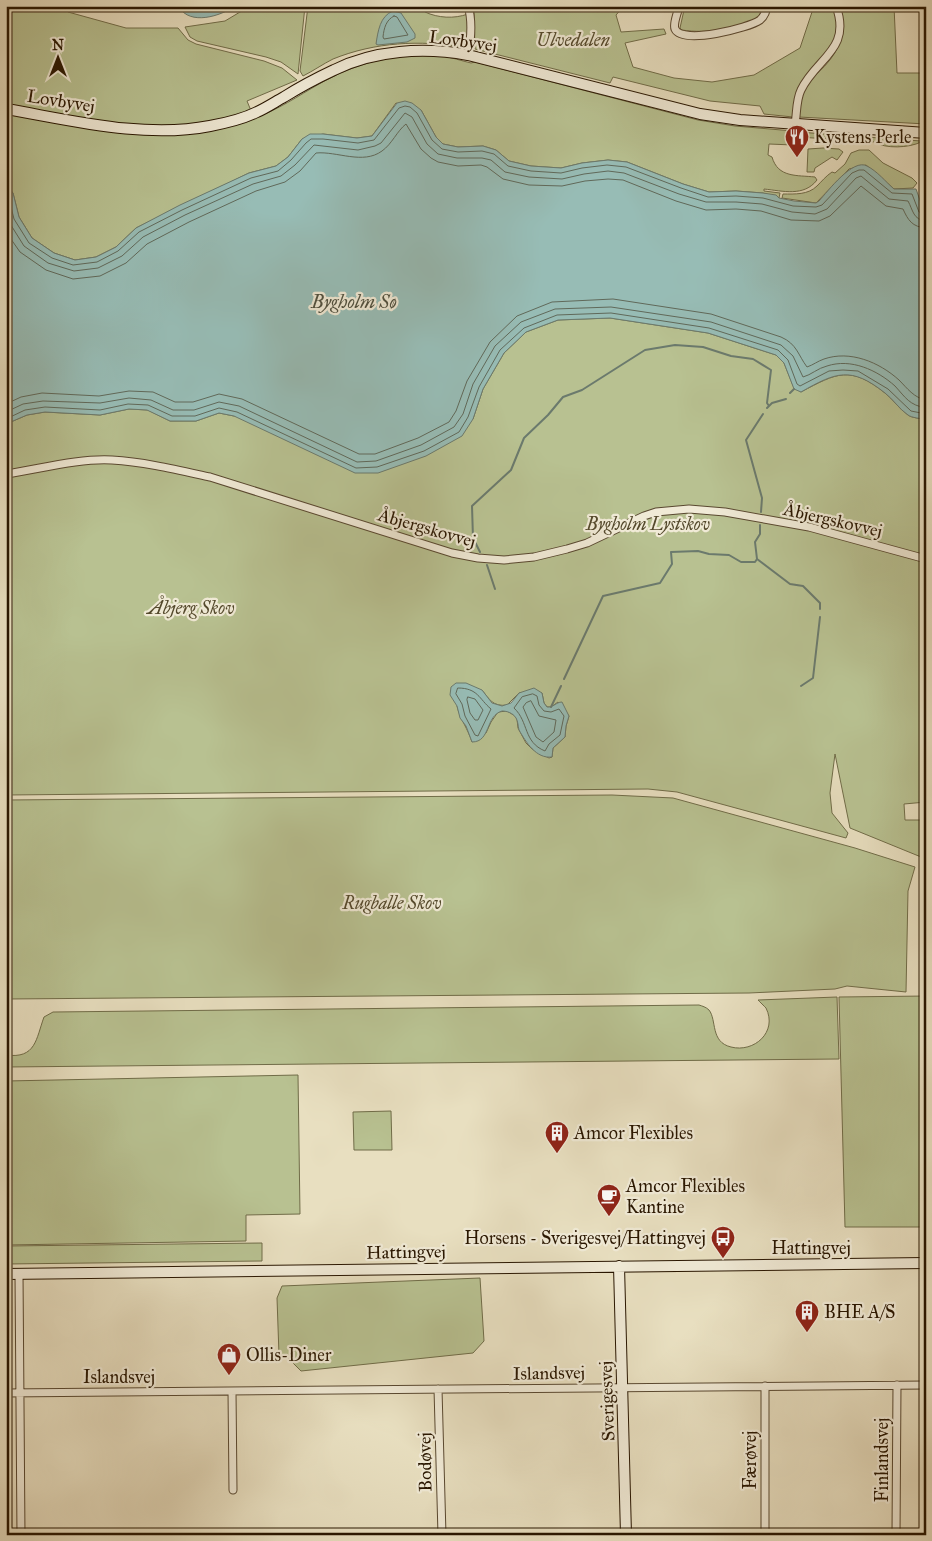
<svg xmlns="http://www.w3.org/2000/svg" width="932" height="1541" viewBox="0 0 932 1541" font-family="'IM FELL Great Primer',serif">
	<style>
		.green { fill: #b8c191; stroke: #706c48; fill-rule: evenodd }
		.water { fill: #97bcb5; stroke: #6b7a6d }
		.lines { fill: none; stroke-linecap: round; stroke-linejoin: round }
		.shore { stroke: #60695a; stroke-width: 1 }
		.stream { stroke: #6b7a6d; stroke-width: 2 }
		.street-casing { stroke: #594830; stroke-width: 9 }
		.secondary-casing { stroke: #291600; stroke-width: 12 }
		.street { stroke: #f0ead6; stroke-width: 7 }
		.secondary { stroke: #f0ead6; stroke-width: 10 }
		.labels { text-anchor: middle; dominant-baseline: central; stroke-width: 4.5; stroke-linejoin: round; paint-order: stroke }
		.park-label { font-size: 18px; font-style: italic; fill: #54492c; stroke: #f0ead6 }
		.street-label { font-size: 18px; fill: #291600; stroke: #f0ead6 }
		.poi-label { font-size: 18px; fill: #291600; stroke: #f0ead6; text-anchor: start }
		.water-label { font-size: 19px; font-style: italic; fill: #50503f; stroke: #f0ead6 }
	</style>
	<rect width="100%" height="100%" fill="#e8dfc0"/>
	<filter id="stains"><feTurbulence type="fractalNoise" baseFrequency=".004" numOctaves="4"/><feColorMatrix values="0 0 0 0 .2 0 0 0 0 .09 0 0 0 0 .02 0 0 0 .5 -.17"/></filter>
	<radialGradient id="worn" r=".72"><stop offset=".6" stop-color="#630" stop-opacity="0"/><stop offset="1" stop-color="#630" stop-opacity=".3"/></radialGradient>
	<path class="green" d="M9,6H62L68,12L126,28H178L188,40L196,44L264,61L282,68L297,80L247,101L254,118C278,110 298,96 319,84C356,63 399,51 441,56C451,57 462,61 471,63L475,62L698,120L735,126L793,131V145L769,144L768,155L772,157C778,178 797,175 815,177L817,180C804,197 783,191 764,189V191L780,193L779,198L763,193L736,191L709,192L683,184L627,162L608,160L582,163L561,168L531,166L509,161L496,150L483,146L458,147L443,144L436,137L421,110L396,103L372,136L357,138L323,134L302,139L288,157L276,166L249,173L136,228L116,247L96,257L75,260L54,253L32,238L19,217L13,193L6,185V44Z
		M250,6H305L298,74L281,62L266,57L197,41L190,37L185,27L225,21Z
		M308,6H422L425,12C438,18 454,19 468,14V42L463,47C420,40 375,42 333,59C323,64 313,71 303,76L300,71Z
		M489,6H624L616,15L621,32L664,29L666,34L625,43L633,67L674,78L712,82L754,75L800,48L814,6H833C847,43 823,51 806,77C799,86 796,106 793,117L764,114L760,106L710,101L613,77L610,83L475,49L474,12Z
		M692,6H764L759,17C736,29 707,34 682,30L680,28L684,10Z
		M839,6H894L897,73H926V124L799,117C800,104 802,91 810,81C816,73 824,68 829,61C842,45 846,26 839,6Z
		M798,132L921,141V142C909,148 885,149 875,142L798,137Z
		M823,148L839,149L843,152L837,160L832,157L815,168L814,172H807L808,149Z
		M859,150H869L883,163L912,178L917,183L913,188L894,189L866,165L849,169L816,203L782,198L783,194C795,194 808,195 817,186C822,181 826,176 832,172L835,173L845,164L851,153Z
		M610,318L708,333L776,355L784,363L794,388L801,392C837,373 850,365 885,393C893,399 899,409 908,415C912,418 920,418 926,420V802L904,804L905,820H926V859L850,828L835,754L830,793L832,813L848,833L846,838L677,792L648,789L6,795V424L27,415L45,412L100,415L129,409L148,410L170,421H196L219,413L234,416L473,419L483,389L504,353L526,332L558,320ZM482,690C489,699 493,707 507,705L519,693H542L544,703L547,707H551L558,702L569,716L566,726L565,737L553,748L552,757L549,758L532,749L526,743L518,728L517,719L515,716L507,711L498,712L491,722L486,733L472,742C468,729 460,719 457,706Z
		M612,795L673,798L855,848L915,867L908,891L906,992L847,986L835,989L749,993L6,999V800Z
		M926,996V1227H845L839,997Z
		M837,997L839,1059L6,1067V1055C36,1059 36,1039 44,1017L53,1012L699,1005C702,1006 706,1007 709,1010C717,1020 710,1042 731,1047C754,1053 778,1032 766,1008C764,1006 760,1002 758,1000Z
		M298,1075L300,1214L246,1215V1241L6,1245V1081Z
		M391,1111L392,1150H354L353,1112Z
		M262,1243V1261L6,1264V1246Z
		M480,1278L484,1341L473,1353L301,1371L288,1358L279,1355L277,1298L282,1286Z"/>
	<path class="water" d="M235,6C221,16 190,26 179,7Z
		M393,11L401,13L415,34V38L407,42L378,45L376,44C378,31 380,16 393,11Z
		M405,101L412,103L421,110L436,137L443,144L458,147L483,146L496,150L509,161L531,166L561,168L582,163L608,160L627,162L683,184L709,192L736,191L763,193L776,195L779,198L794,201L816,203L819,201C828,191 853,158 867,166C877,171 886,182 894,189H916L926,217V420C920,418 912,418 908,415C899,409 893,399 885,393C851,366 836,372 801,392L794,389L784,363L776,355L708,333L610,318L558,320L526,332L504,353L483,389L473,419L462,436L426,456L378,473H355L234,416L219,413L196,421H170L147,410L129,409L100,415L45,412L27,415L6,424V185L13,193L19,217L32,238L54,253L75,260L96,257L116,247L136,228L180,205L249,173L276,166L288,157L302,139L310,134H323L357,138L372,136L397,103Z
		M456,683H466L482,690L492,703L502,706L511,703L519,693L534,688L542,693L544,703L547,707C553,708 556,702 562,702L569,716L566,726L565,737L553,748L552,757C536,759 526,742 519,730C518,726 518,721 516,718C513,713 507,711 502,711C485,716 491,742 472,742L466,726L460,718L457,706L450,695L451,687Z"/>
	<g class="lines">
		<path class="shore" d="M394,16L397,17L408,35L384,39L383,37C384,28 386,20 394,16Z
			M6,193L8,195L14,219L29,243L52,258L73,265L97,262L118,251L139,232L182,210L251,178L278,171L291,160L306,143L311,139H323L358,143L374,140L399,108L405,106L410,107L417,113L432,140L442,149L458,152L482,151L494,154L508,166L531,171L561,173L582,168L607,165L626,167L681,188L708,197L736,196L763,198L793,206L816,207L822,205L852,173L859,170H864L892,193L912,194L919,212L926,214
			M6,213L9,222L24,246L48,263L74,271L98,268L122,256L143,237L185,215L253,184L281,176L295,165L314,145L358,150L375,146L381,143L405,113L412,117L427,144L438,154L457,158H482L491,160L505,172L529,177L562,179L584,174L608,171L624,173L679,194L706,202H736L762,204L792,212L815,214L827,209L856,178L861,176L889,199L908,201C913,210 913,220 926,221
			M6,232L20,252L46,270L73,279L100,276L126,263L147,244L189,222L256,191L285,182L300,171L316,153C337,151 363,165 382,151C392,144 397,131 406,124L421,149L431,158L438,162L458,166L481,165L487,167L503,179L529,185L562,186L585,181L608,179L623,180L676,201L706,210L736,209L761,211L791,220L819,221L830,216L861,186L886,206L903,209C908,220 912,227 926,228
			M6,404L21,397L42,393L99,396L129,391L153,392L175,402H193L219,394L242,399L359,454H375L418,438L449,422L456,411L467,381L490,342L517,316L552,302L613,299L711,314L781,337C797,344 798,355 807,367C813,365 818,361 824,359C850,350 879,362 899,380C907,388 914,398 926,400
			M6,412L23,404L43,401L100,403L129,398L151,400L173,410H194L219,402L239,406L357,462L376,461L421,445L454,427L463,414L473,384L495,346L521,322L555,309L611,307L711,322L781,345L793,356L803,377C811,375 818,368 827,366C851,358 877,370 895,386C906,398 909,405 926,408
			M6,419L25,410L45,407L100,410L128,404L148,405L172,416H195L219,408L237,412L356,468L377,467L424,451L459,432L468,417L479,387L500,350L524,328L557,315L611,313L709,328L778,350L788,360L797,384L800,386L829,371L843,370L858,371L888,389L911,411L926,414
			M458,688C478,688 479,699 491,709L478,736L475,735L465,716L462,704L456,694Z
			M533,694L537,696L539,705L544,711L551,712L559,709L564,716L560,735L549,744L545,751C523,742 529,722 514,708L522,697Z
			M468,697L475,699L483,710L478,720H475L470,713L467,700Z
			M531,701L539,716L556,720L554,732L543,742L536,737L523,707L526,703Z"/>
		<path class="stream" d="M790,393L794,389
			M767,408L772,403L786,399
			M761,512L762,498L746,440L763,414
			M480,552L473,538L472,506L511,470L524,438L548,415L563,397L582,390L645,350L675,345L703,347L731,356L753,359L771,370L767,403L769,406
			M757,559L790,584L803,586L820,603V609
			M487,565L495,589
			M564,679L603,596L660,583L672,564L671,552L698,551L709,554L729,555L741,562H755L757,559L755,542L760,534V525
			M801,686L813,678L820,617
			M551,707L561,686"/>
		<defs>
			<path id="street" d="M683,6L678,10C677,15 673,24 675,29C682,45 749,28 760,20C765,16 766,11 767,6
				M468,55C471,39 473,22 468,6
				M795,124C797,113 796,100 801,90C816,58 852,50 836,6
				M6,474C39,469 80,458 112,460C145,462 178,470 210,477L452,553L478,558L504,560L534,557L567,549L587,543L644,516L656,512L689,509L725,512L809,527L926,559
				M19,1273L21,1535
				M438,1389L442,1535
				M232,1391L233,1490
				M6,1393L926,1385
				M765,1535V1386
				M896,1535L897,1385"/>
			<path id="secondary" d="M6,109C71,120 144,139 210,126C226,123 243,119 257,112C266,108 275,102 284,97C300,87 317,78 334,70C374,50 424,47 468,55L700,114L740,120L926,133
				M619,1266L626,1535
				M6,1274L926,1263"/>
		</defs>
		<use href="#street" class="street-casing"/>
		<use href="#secondary" class="secondary-casing"/>
		<use href="#street" class="street"/>
		<use href="#secondary" class="secondary"/>
	</g>
	<defs>
		<symbol id="restaurant-pin" viewBox="-11 -11 22 30"><path d="M0 17L-7.5 6A9.5 9.5 0 1 1 7.5 6Z" fill="#8f2418" stroke="#f0ead6"/><path d="M-5-6h1v4h1v-4h1v4h1v-4h1v5L-1.5 .5V6h-2V.5L-5-1ZM5-6V6H3V1.5H1.5Q1.5-4 5-6Z" fill="#fff"/></symbol>
		<symbol id="building-pin" viewBox="-11 -11 22 30"><path d="M0 17L-7.5 6A9.5 9.5 0 1 1 7.5 6Z" fill="#8f2418" stroke="#f0ead6"/><path d="M-4-6H4V6H1V3H-1V6H-4ZM-2.5-4.3h1.7v1.8h-1.7ZM.8-4.3h1.7v1.8H.8ZM-2.5-1h1.7V.8h-1.7ZM.8-1h1.7V.8H.8Z" fill="#fff"/></symbol>
		<symbol id="cafe-pin" viewBox="-11 -11 22 30"><path d="M0 17L-7.5 6A9.5 9.5 0 1 1 7.5 6Z" fill="#8f2418" stroke="#f0ead6"/><path d="M-5.5-4.5H6V0H3Q3 3.5 0 3.5H-2.5Q-5.5 3.5-5.5 0ZM3-3.2v2h1.7v-2ZM-6 4.5H4V6H-6Z" fill="#fff"/></symbol>
		<symbol id="bus-pin" viewBox="-11 -11 22 30"><path d="M0 17L-7.5 6A9.5 9.5 0 1 1 7.5 6Z" fill="#8f2418" stroke="#f0ead6"/><path d="M-5-6H5V4H4V6H2V4H-2V6H-4V4H-5ZM-3.5-4V0h7V-4ZM-3.5 1.2v1.5H-2V1.2ZM2 1.2v1.5H3.5V1.2Z" fill="#fff"/></symbol>
		<symbol id="shop-pin" viewBox="-11 -11 22 30"><path d="M0 17L-7.5 6A9.5 9.5 0 1 1 7.5 6Z" fill="#8f2418" stroke="#f0ead6"/><path d="M-5-2.5h2.3a2.7 3.5 0 0 1 5.4 0H5L5.5 6h-11ZM-1.5-2.5h3a1.5 2.3 0 0 0-3 0Z" fill="#fff"/></symbol>
	</defs>
	<g fill-rule="evenodd">
		<use href="#restaurant-pin" x="783" y="123" width="28" height="38"/>
		<use href="#building-pin" x="543" y="1119" width="28" height="38"/>
		<use href="#cafe-pin" x="595" y="1182" width="28" height="38"/>
		<use href="#bus-pin" x="709" y="1224" width="28" height="38"/>
		<use href="#building-pin" x="793" y="1298" width="28" height="38"/>
		<use href="#shop-pin" x="215" y="1341" width="28" height="38"/>
	</g>
	<g class="labels">
		<g class="park-label">
			<text x="573" y="40">Ulvedalen</text>
			<text x="648" y="524">Bygholm Lystskov</text>
			<text x="191" y="608">Åbjerg Skov</text>
			<text x="392" y="903">Rugballe Skov</text>
		</g>
		<g class="street-label">
			<text transform="translate(463 41) rotate(8)">Lovbyvej</text>
			<text transform="translate(61 101) rotate(9)">Lovbyvej</text>
			<text transform="translate(833 520) rotate(13)">Åbjergskovvej</text>
			<text transform="translate(427 528) rotate(16)">Åbjergskovvej</text>
			<text x="811" y="1248">Hattingvej</text>
			<text transform="translate(406 1252) rotate(-1)">Hattingvej</text>
			<text transform="translate(549 1373) rotate(-1)">Islandsvej</text>
			<text x="119" y="1377">Islandsvej</text>
			<text transform="translate(607 1401) rotate(-92)">Sverigesvej</text>
			<text transform="translate(750 1460) rotate(-90)">Færøvej</text>
			<text transform="translate(882 1460) rotate(-90)">Finlandsvej</text>
			<text transform="translate(425 1462) rotate(-91)">Bodøvej</text>
		</g>
		<g class="poi-label">
			<text x="814" y="137">Kystens Perle</text>
			<text x="574" y="1133">Amcor Flexibles</text>
			<text x="626" y="1186">Amcor Flexibles<tspan x="626" dy="21">Kantine</tspan></text>
			<text x="706" y="1238" text-anchor="end">Horsens - Sverigesvej/Hattingvej</text>
			<text x="824" y="1312">BHE A/S</text>
			<text x="246" y="1355">Ollis-Diner</text>
		</g>
		<g class="water-label">
			<text x="354" y="301">Bygholm Sø</text>
		</g>
	</g>
	<rect width="932" height="1541" fill="none" stroke="#e8dfc0" stroke-width="25"/>
	<rect x="8" y="8" width="917" height="1526" fill="none" stroke="#291600" stroke-width="2.5"/>
	<rect x="12" y="12" width="907" height="1516" fill="none" stroke="#291600"/>
	<g transform="translate(58 58)" stroke="#f0ead6" stroke-width="4" paint-order="stroke">
	<path d="M0-4L9 19L0 12L-9 19Z" fill="#291600"/>
	<text y="-8" font-size="14" font-weight="bold" text-anchor="middle" fill="#291600">N</text>
	</g>
	<rect width="100%" height="100%" filter="url(#stains)"/>
	<rect width="100%" height="100%" fill="url(#worn)"/>
</svg>
